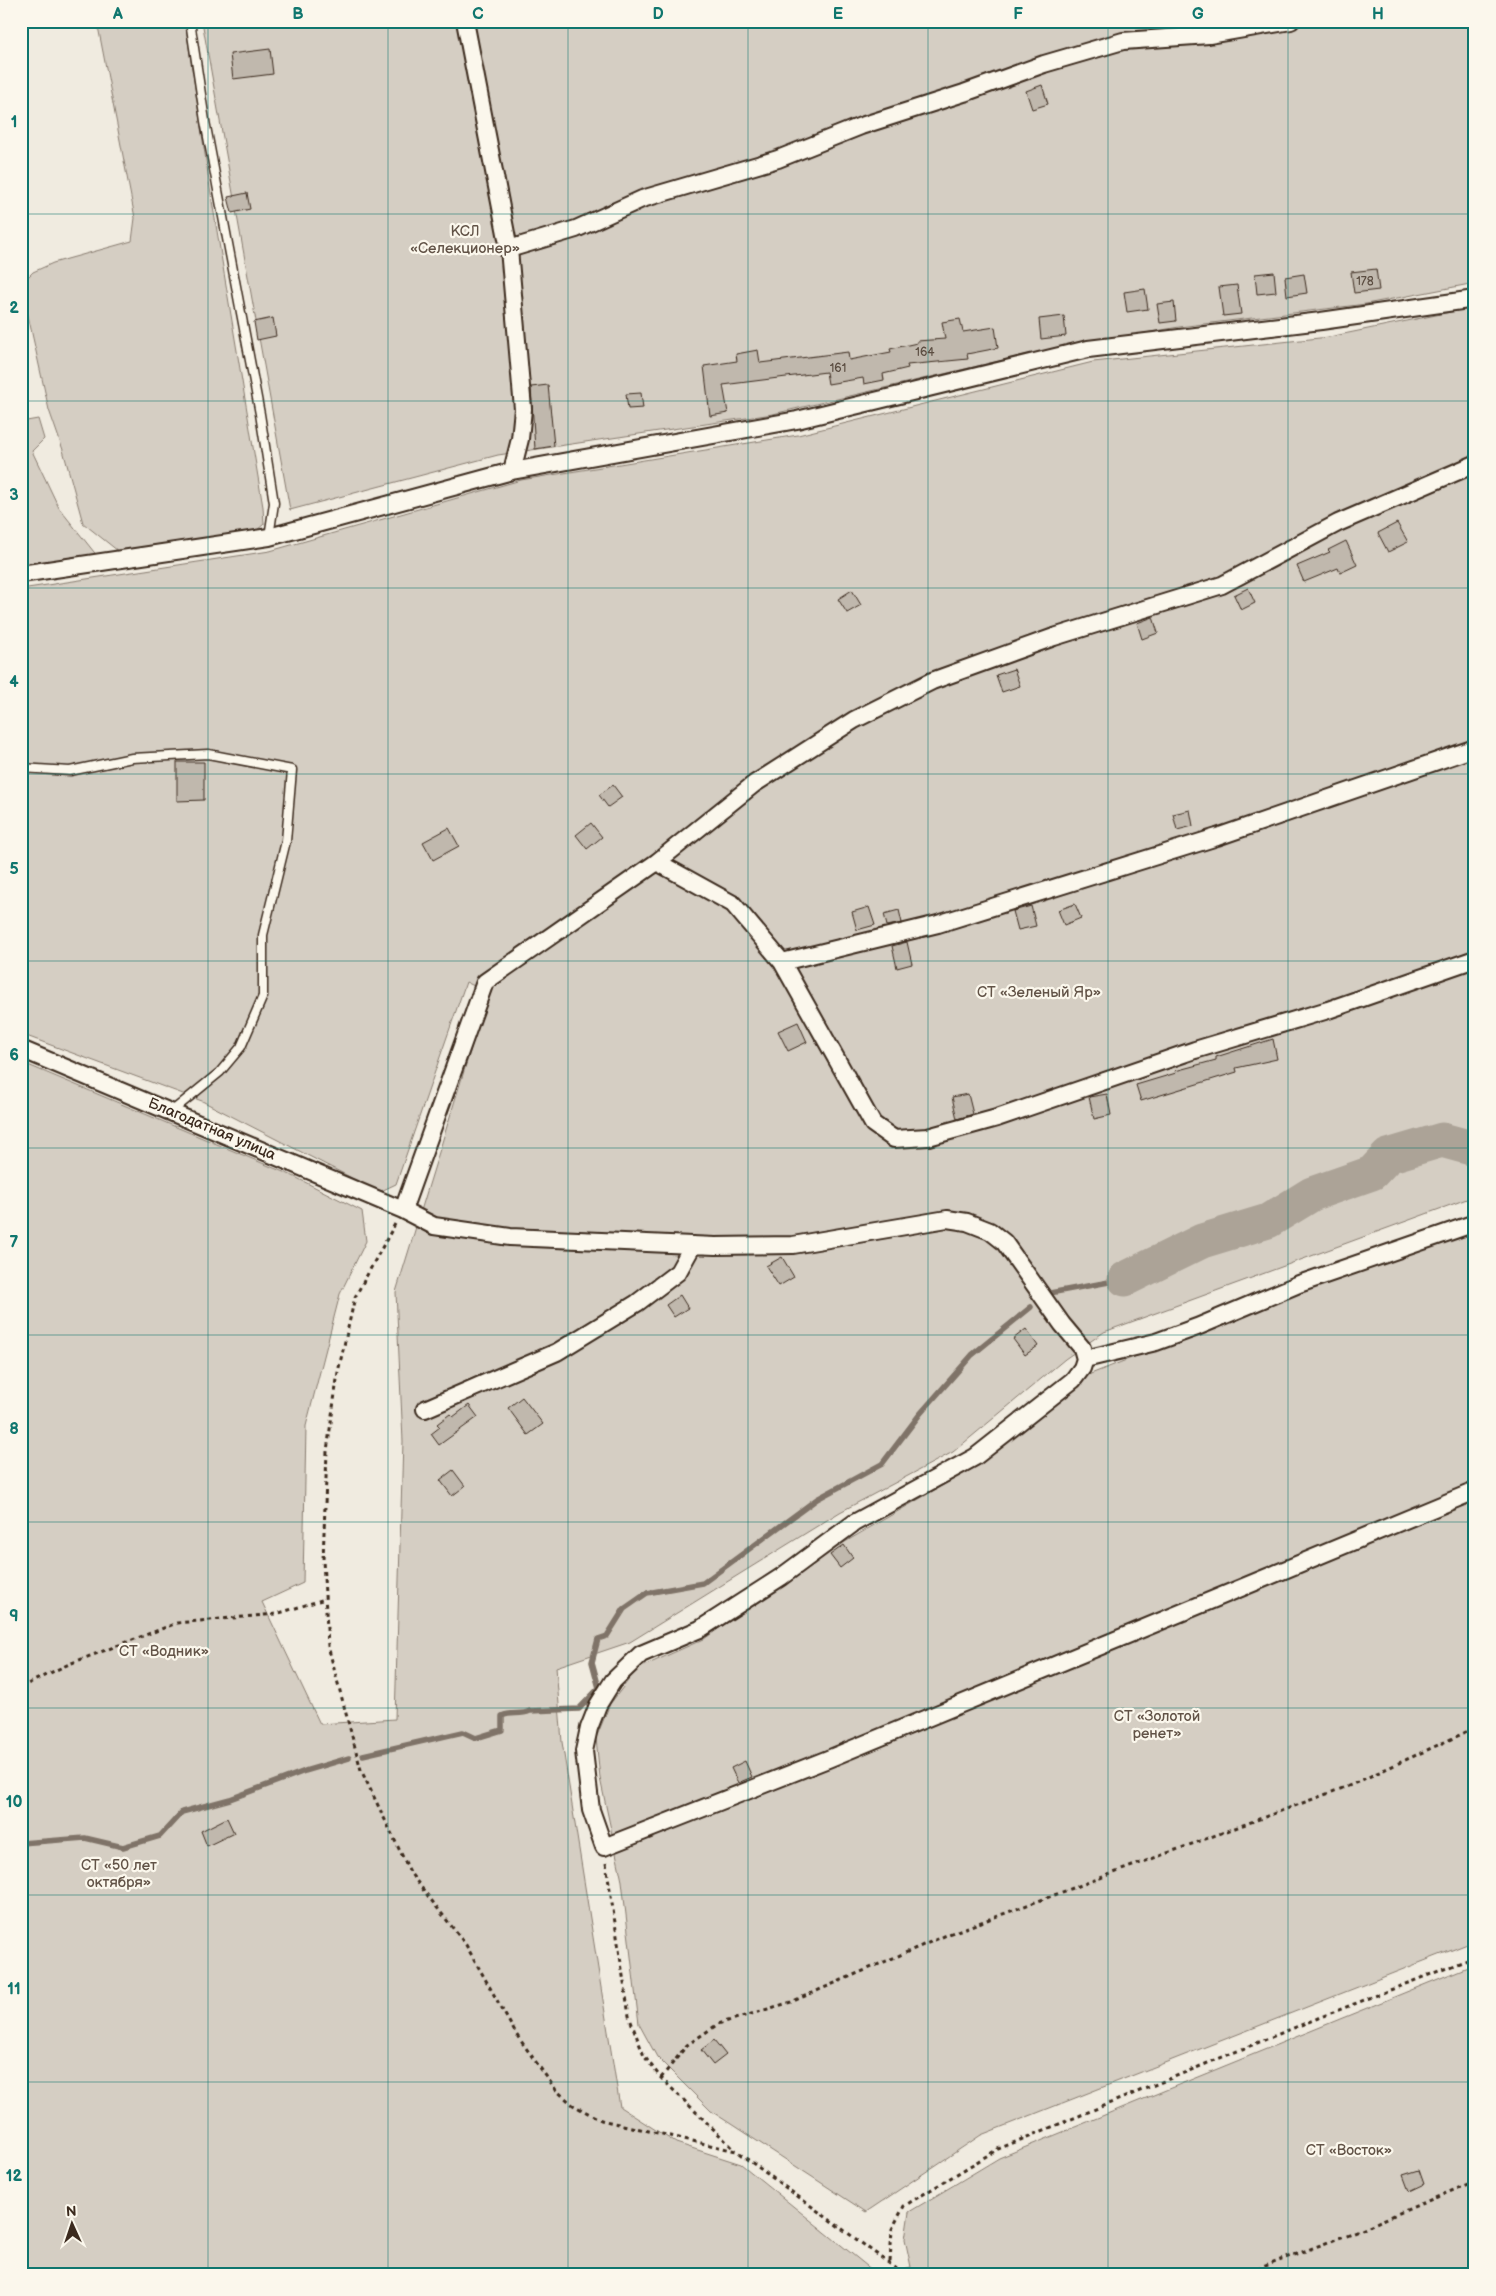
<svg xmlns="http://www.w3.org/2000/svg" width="1496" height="2296" viewBox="0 0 1496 2296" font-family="'Balsamiq Sans',sans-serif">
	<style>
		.green { fill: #d5cec3; stroke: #887c70 }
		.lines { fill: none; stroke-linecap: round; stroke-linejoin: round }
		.stream { stroke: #7f7367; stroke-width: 5.5 }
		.river { stroke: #aca397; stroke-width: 35 }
		.building { fill: #c0b8ad; stroke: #3b2a1e }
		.lane-casing { stroke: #3b2a1e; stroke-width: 11 }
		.street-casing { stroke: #3b2a1e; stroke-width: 20 }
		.path { stroke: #3b2a1e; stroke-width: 3; stroke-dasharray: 4 4; stroke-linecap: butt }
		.lane { stroke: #fbf7ec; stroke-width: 8 }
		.street { stroke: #fbf7ec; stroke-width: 16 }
		.grid { fill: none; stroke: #0f766e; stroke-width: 1; stroke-opacity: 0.55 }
		.labels { text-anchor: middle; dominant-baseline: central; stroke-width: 4.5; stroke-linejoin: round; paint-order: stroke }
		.number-label { font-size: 12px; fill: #5c4e42 }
		.park-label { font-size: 15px; fill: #625347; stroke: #fbf7ec }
		.street-label { font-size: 15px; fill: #3b2a1e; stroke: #fbf7ec }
		.neatline { fill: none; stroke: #0f766e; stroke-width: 2 }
		.grid-label { font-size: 16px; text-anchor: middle; font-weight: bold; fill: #0f766e }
	</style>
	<rect width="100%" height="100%" fill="#f0ebe0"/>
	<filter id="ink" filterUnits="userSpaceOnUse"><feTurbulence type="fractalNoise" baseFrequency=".02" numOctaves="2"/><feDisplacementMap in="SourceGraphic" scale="10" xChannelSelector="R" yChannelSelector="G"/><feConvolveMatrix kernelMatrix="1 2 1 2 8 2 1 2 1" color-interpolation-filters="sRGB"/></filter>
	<g filter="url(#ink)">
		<path class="green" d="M97,21H185L212,201L263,507L264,524L256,531L118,551L83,523L63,450L49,410L21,284L33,272L53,263L132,241L135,218Z
			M202,21H1475V283L1366,304L1179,327L1042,351L773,414L498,455L290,510Z
			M1475,307V1196L1104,1332L1065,1359L953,1452L840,1512L630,1642L556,1667L562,1742L620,2107L676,2143L741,2164L878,2275H21V1062L293,1176L362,1211L366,1241L340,1294L306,1426L303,1583L262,1602L320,1724L395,1719L403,1441L396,1292L488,993L466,982L396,1184L379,1192L202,1101L21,1034V589L270,551L521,480L798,435L1093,362L1329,337Z
			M38,419L44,439L32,451L59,508L98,557L21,567V422Z
			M1475,1228V1941L981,2135L866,2212L711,2111L657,2057L639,2024L622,1881L600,1778L596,1738L610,1704L637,1669L704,1639L814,1560L969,1470L1083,1377L1295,1294Z
			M1475,1964V2275H882L911,2267L905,2239L909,2212L999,2158Z"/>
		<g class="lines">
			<path class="stream" d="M1050,1293L1125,1279
				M363,1755L463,1732L476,1738L502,1730V1716C512,1711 520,1716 530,1711L579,1709L599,1688L592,1662L598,1639L607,1636L624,1609L647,1593L703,1583L817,1499L882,1464L920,1414L972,1355L1031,1307
				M21,1843L85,1838L123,1847L160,1836L182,1812L230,1799L305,1771L349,1758
				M1472,2275L1475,2273"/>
			<path class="river" d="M1125,1279L1202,1241L1268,1221L1312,1194L1372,1173L1388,1156L1442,1140L1475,1149"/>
		</g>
		<path class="building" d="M270,49L273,74L233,79L230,54Z
			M1042,85L1048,104L1032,109L1026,91Z
			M247,193L250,209L232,213L228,197Z
			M1376,269L1379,290L1354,293L1351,272Z
			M1274,272L1276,292L1257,294L1255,274Z
			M1304,274L1307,293L1287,296L1285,277Z
			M1237,285L1241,314L1223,316L1219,287Z
			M1145,289L1148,309L1127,312L1124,292Z
			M1174,302L1176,321L1160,323L1157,304Z
			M1064,316L1066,336L1041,339L1039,319Z
			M273,318L276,336L257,340L254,322Z
			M960,319L963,332L995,327L998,348L967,354L968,359L907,365L908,368L883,374L884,380L864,384L863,378L828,384L826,372L723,385L728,413L710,416L704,366L737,361L736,354L758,350L760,363L848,352L849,360L891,352L890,349L917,343V341L945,339L942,322Z
			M548,385L554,446L535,449L531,387Z
			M641,393L643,408L628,409L626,394Z
			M1397,523L1408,542L1388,552L1378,533Z
			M1346,541L1357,565L1340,573L1338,568L1304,582L1297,566L1330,552L1328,550Z
			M1248,588L1255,603L1241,610L1234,595Z
			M852,590L861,605L847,613L838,599Z
			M1153,617L1158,633L1142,639L1137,623Z
			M1014,669L1020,686L1002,692L996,675Z
			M177,762H204V800L177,801Z
			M613,785L622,797L608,807L599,795Z
			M1190,810L1193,826L1177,830L1173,814Z
			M591,823L602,837L587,849L576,835Z
			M449,828L459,846L433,860L423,842Z
			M1075,904L1081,918L1064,925L1058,910Z
			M1031,906L1036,926L1018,930L1013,911Z
			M869,907L875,925L857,930L852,912Z
			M899,910L902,923L887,926L884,914Z
			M907,942L912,964L897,968L892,946Z
			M798,1022L807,1042L788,1051L778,1031Z
			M1273,1039L1277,1059L1236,1068L1237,1072L1141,1101L1136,1085L1176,1073L1175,1071L1216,1060V1057Z
			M968,1094L973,1114L957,1119L952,1097Z
			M1107,1094L1111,1115L1094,1119L1089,1097Z
			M782,1257L794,1277L779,1286L766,1266Z
			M680,1295L688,1308L674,1317L666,1305Z
			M1026,1329L1038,1346L1025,1355L1013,1339Z
			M522,1397L543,1424L528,1435L508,1408Z
			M469,1405L478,1417L439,1445L431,1434L440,1427L437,1424L450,1414L453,1417Z
			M453,1470L465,1486L452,1496L440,1480Z
			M844,1545L853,1558L840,1568L830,1555Z
			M745,1761L752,1777L738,1783L731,1768Z
			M227,1818L234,1833L207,1846L201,1831Z
			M714,2040L726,2055L713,2065L701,2050Z
			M1419,2170L1424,2184L1409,2191L1403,2175Z"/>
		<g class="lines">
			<defs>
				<path id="lane" d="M190,21L205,121L260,414L274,503L269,537
					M21,768L70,771L132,758L208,754L292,770L286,841L263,935V996L241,1047L220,1072L171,1112"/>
				<path id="street" d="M509,249L576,229L642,199L778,159L861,126L964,93L1044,64L1123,41L1209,35L1291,21
					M512,471L797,420L1088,349L1321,321L1475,299
					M21,574L269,537L512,471L520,439L523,409L509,249L465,21
					M657,862L733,904L782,962L873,1124L894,1139L928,1137L997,1118L1195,1050L1328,1010L1475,959
					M782,962L938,924L1217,837L1475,748
					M21,1049L403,1210L434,1226L510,1237L715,1246L793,1245L947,1219L967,1222L990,1231L1004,1242L1062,1324L1082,1348L1085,1359L1082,1368L1073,1380L975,1457L854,1523L781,1577L700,1629L641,1654L613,1681L598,1705L589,1728L584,1751L591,1810L604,1847L828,1759L1475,1491
					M403,1210L485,982L657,862L754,784L854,720L932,681L1054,637L1222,585L1338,523L1475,464
					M1085,1359L1156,1342L1197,1327L1299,1284L1475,1223
					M425,1409L557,1352L637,1303L678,1272L693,1245"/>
			</defs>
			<use href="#lane" class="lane-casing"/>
			<use href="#street" class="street-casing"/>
			<path class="path" d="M395,1224L355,1297L338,1372L327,1451L323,1560L328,1646L361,1770L411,1874L466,1945L516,2034L556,2090L573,2105L601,2120L736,2151L905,2275
				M21,1687L69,1664L177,1623L276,1614L325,1599
				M606,1863L629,2016L644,2056L661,2078L735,2150
				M661,2078L687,2045L718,2024L791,2002L949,1934L1351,1785L1475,1728
				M890,2262L892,2229L904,2206L998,2149L1318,2018L1475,1957
				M1242,2275L1352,2233L1475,2181"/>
			<use href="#lane" class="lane"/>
			<use href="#street" class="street"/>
		</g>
	</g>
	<path class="grid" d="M208,21V2275M388,21V2275M568,21V2275M748,21V2275M928,21V2275M1108,21V2275M1288,21V2275M21,214H1475M21,401H1475M21,588H1475M21,774H1475M21,961H1475M21,1148H1475M21,1335H1475M21,1522H1475M21,1708H1475M21,1895H1475M21,2082H1475"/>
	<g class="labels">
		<g class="number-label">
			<text x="1365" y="281">178</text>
			<text x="925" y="352">164</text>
			<text x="838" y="368">161</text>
		</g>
		<g class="park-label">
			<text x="465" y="231">КСЛ<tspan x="465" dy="17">«Селекционер»</tspan></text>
			<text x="1039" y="992">СТ «Зеленый Яр»</text>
			<text x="164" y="1651">СТ «Водник»</text>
			<text x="1157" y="1716">СТ «Золотой<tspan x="1157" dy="17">ренет»</tspan></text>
			<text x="119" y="1865">СТ «50 лет<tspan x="119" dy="17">октября»</tspan></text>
			<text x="1349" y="2150">СТ «Восток»</text>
		</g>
		<g class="street-label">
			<text transform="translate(212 1129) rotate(23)">Благодатная улица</text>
		</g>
	</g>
	<rect width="1496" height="2296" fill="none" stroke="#fbf7ec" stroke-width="55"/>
	<g transform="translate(72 2224) rotate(357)" stroke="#fbf7ec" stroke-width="4" paint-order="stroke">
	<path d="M0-4L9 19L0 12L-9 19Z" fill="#3b2a1e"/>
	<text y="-8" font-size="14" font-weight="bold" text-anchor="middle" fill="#3b2a1e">N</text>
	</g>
	<rect x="28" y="28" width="1440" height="2240" class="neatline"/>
	<g class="grid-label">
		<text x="118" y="19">A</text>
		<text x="298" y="19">B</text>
		<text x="478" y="19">C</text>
		<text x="658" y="19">D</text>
		<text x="838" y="19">E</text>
		<text x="1018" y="19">F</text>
		<text x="1198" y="19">G</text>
		<text x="1378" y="19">H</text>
		<text x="14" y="127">1</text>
		<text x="14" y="313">2</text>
		<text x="14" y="500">3</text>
		<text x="14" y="687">4</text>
		<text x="14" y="874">5</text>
		<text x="14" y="1060">6</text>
		<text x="14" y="1247">7</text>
		<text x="14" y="1434">8</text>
		<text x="14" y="1621">9</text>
		<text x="14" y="1807">10</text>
		<text x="14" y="1994">11</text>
		<text x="14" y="2181">12</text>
	</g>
</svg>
